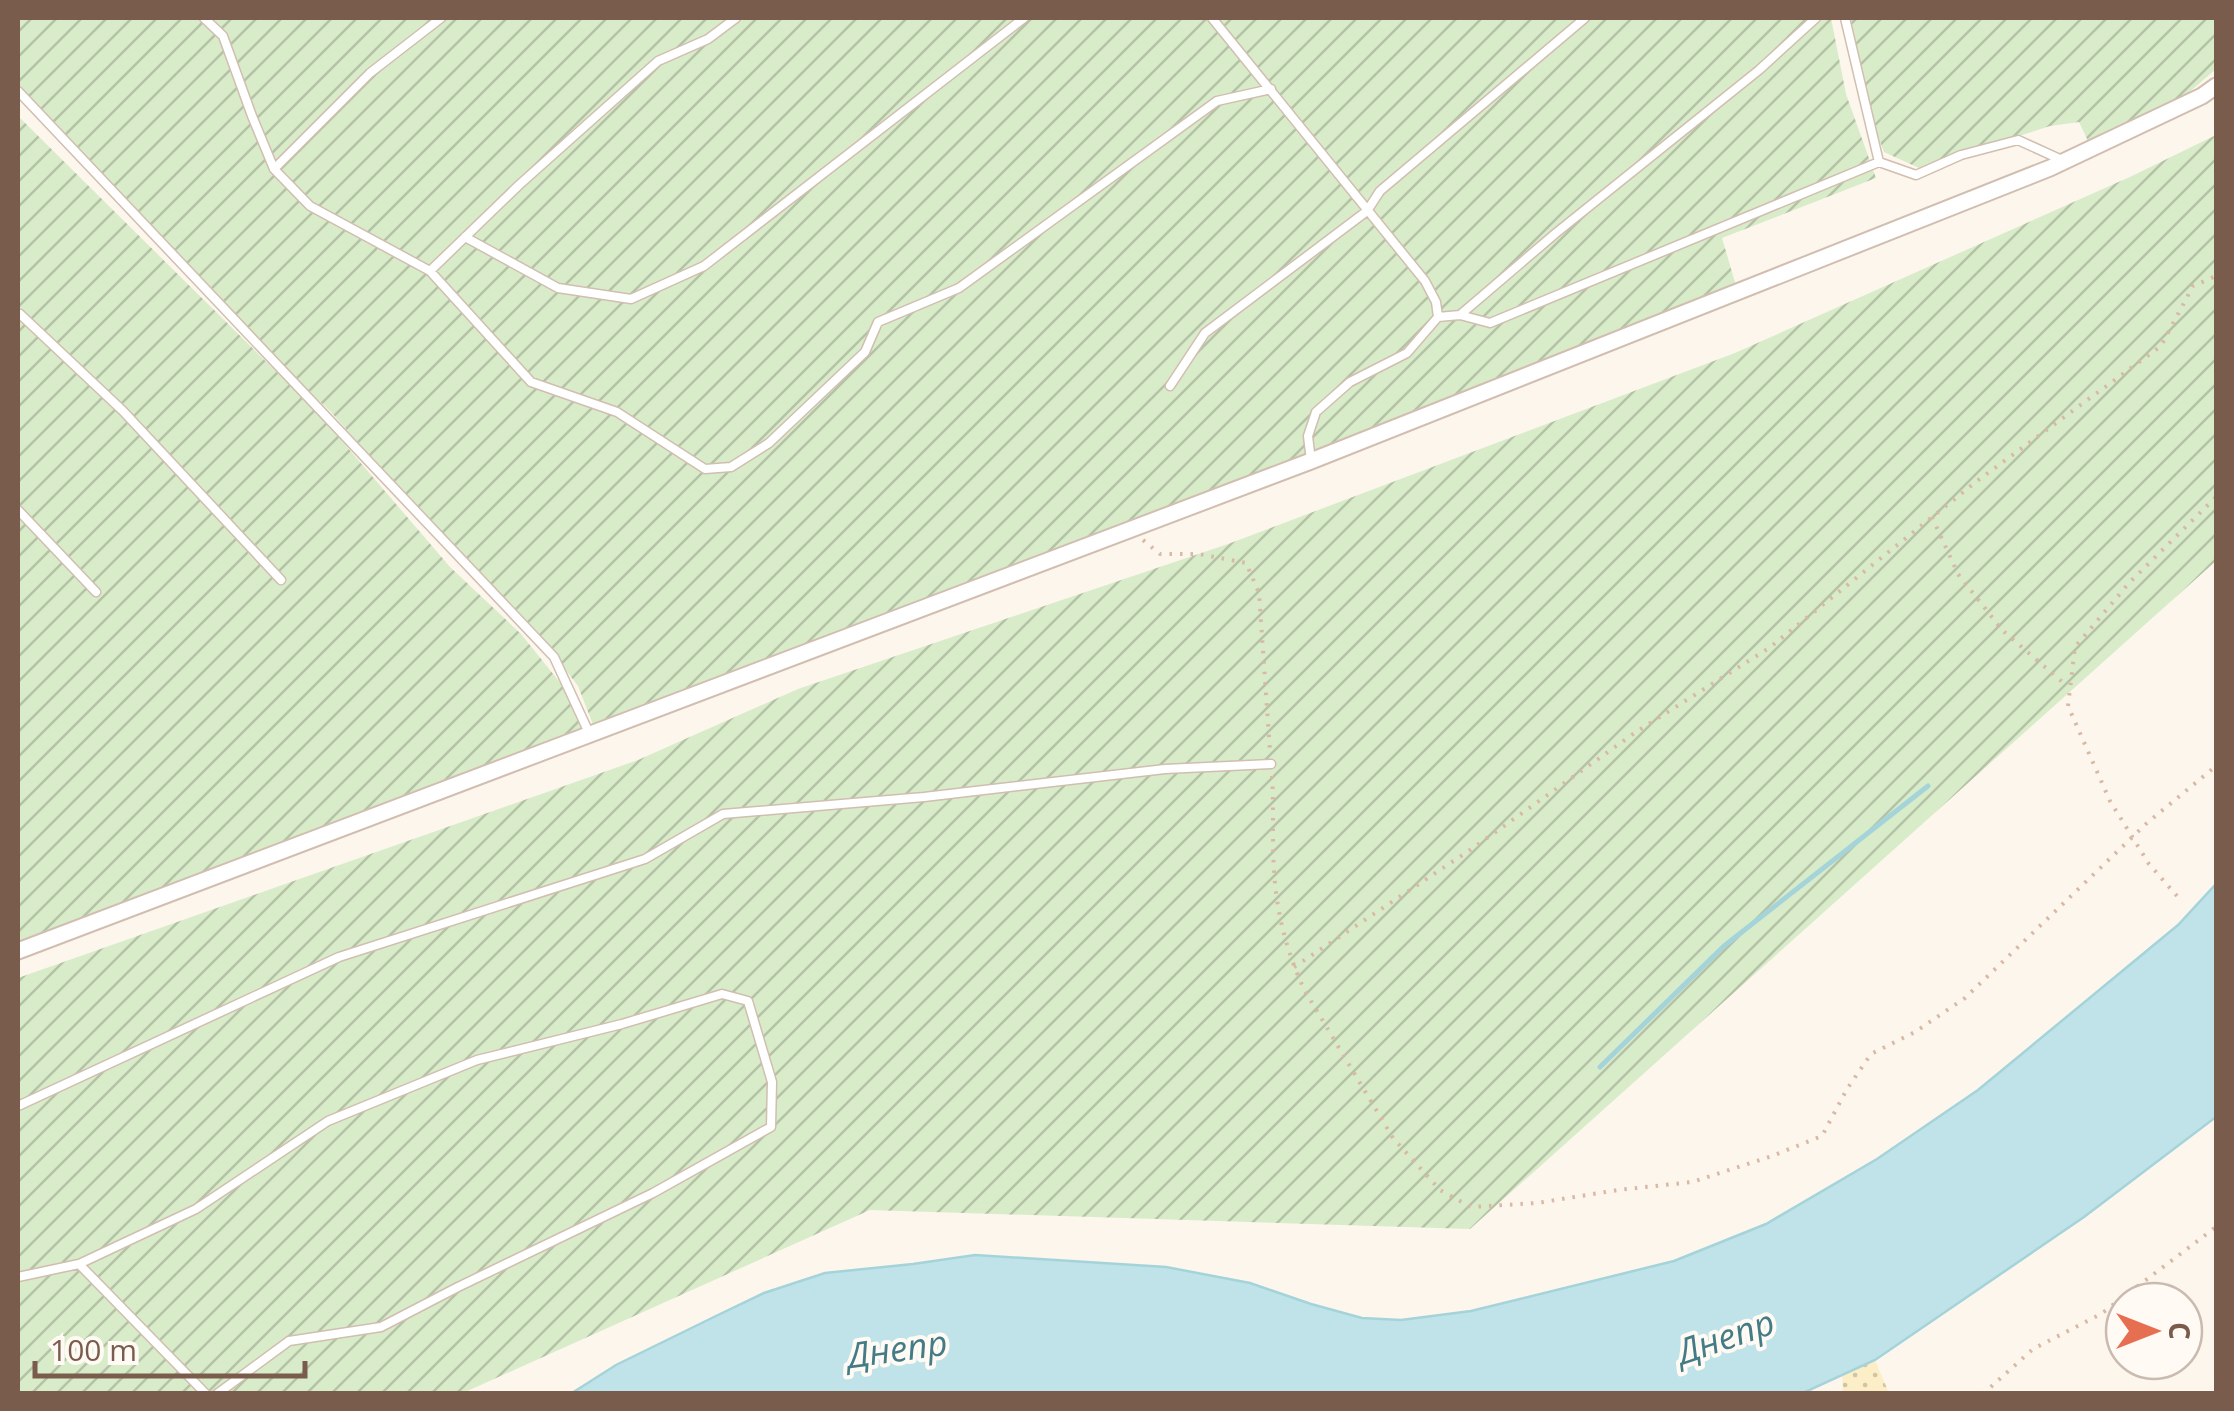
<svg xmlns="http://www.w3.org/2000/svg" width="2234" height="1411" viewBox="0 0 2234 1411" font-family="'Open Sans',sans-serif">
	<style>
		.sand { fill: url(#sand-dots) }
		.garden { fill: url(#garden-furrows) }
		.water { fill: #bfe3e8; stroke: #a5d3da; stroke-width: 2.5 }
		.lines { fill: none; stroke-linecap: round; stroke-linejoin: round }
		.stream { stroke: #a5d3da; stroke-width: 5 }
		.service-casing { stroke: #d1beb0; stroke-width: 11 }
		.minor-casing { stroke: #d1beb0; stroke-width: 19 }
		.path { stroke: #d9b8a5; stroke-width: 4; stroke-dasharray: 2.5 8; stroke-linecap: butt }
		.service { stroke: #fff; stroke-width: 8 }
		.minor { stroke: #fff; stroke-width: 15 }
		.labels { text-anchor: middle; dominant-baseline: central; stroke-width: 8; stroke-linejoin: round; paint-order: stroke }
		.water-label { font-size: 35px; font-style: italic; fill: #437c86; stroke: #fffaf3 }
	</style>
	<defs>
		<pattern id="sand-dots" width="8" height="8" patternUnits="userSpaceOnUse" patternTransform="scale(2.5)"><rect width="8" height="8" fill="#fcefc7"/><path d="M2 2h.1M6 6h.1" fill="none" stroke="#d1c5a4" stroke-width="1.8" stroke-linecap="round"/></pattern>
		<pattern id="garden-furrows" width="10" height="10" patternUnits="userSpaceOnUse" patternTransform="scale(2.5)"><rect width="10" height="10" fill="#d8ecc9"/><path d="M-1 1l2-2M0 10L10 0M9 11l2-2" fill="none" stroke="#b4c2a5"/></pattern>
	</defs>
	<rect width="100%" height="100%" fill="#fdf6ec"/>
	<path class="sand" d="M1875,1360L1889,1393H1843L1842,1375Z"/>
	<path class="garden" d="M18,18H1831L1846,94L1876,178L1722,238L1739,296L1611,334L1299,460L597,735L578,686L535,630L470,570L331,412L280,364L212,288L151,232L18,95Z
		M1850,18H2216V69L2179,101L2090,145L2079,122L2050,126L1919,168L1884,152L1860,89Z
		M18,116L317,412L450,567L521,634L566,690L586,738L18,950Z
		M2216,135V561L1470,1229L870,1210L463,1393H18V978L638,760L798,689L1228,544L1735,353L2132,176Z"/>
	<path class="water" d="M2216,884V1117L2084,1217L1875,1360L1803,1393H572L616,1365L718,1315L764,1293L825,1273L913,1264L975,1255L1166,1267L1250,1283L1311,1304L1362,1318L1401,1320L1471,1311L1674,1261L1766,1224L1877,1159L1978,1090L2178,925Z"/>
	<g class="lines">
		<path class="stream" d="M1600,1067L1724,946L1928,786"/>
		<defs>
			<path id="service" d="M204,18L223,36L252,116L274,169L310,206L430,271L531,382L617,412L705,469L731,467L769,443L865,352L878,322L959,288L1217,101L1271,89
				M1212,18L1425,281L1436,302L1438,317L1407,353L1350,382L1316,412L1308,436L1311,461
				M1845,18L1879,162L1916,175L1961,155L2018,140L2064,161
				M18,91L554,657L590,735
				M274,169L370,73L441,18
				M465,237L558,288L631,299L704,266L1024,18
				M430,271L519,185L658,61L708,39L736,18
				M1460,315L1556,233L1759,70L1816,18
				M18,316L20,314L123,411L281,580
				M1438,317L1460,315L1490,323L1879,162
				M1170,386L1205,333L1367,211L1380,191L1585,18
				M18,510L96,592
				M18,1106L339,957L645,859L723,814L924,797L1165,769L1271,764
				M79,1264L206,1394
				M18,1277L79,1264L196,1209L328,1121L477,1060L622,1024L722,994L748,1001L772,1082L771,1127L653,1193L458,1287L381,1327L289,1341L217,1394"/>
			<path id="minor" d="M18,951L1311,461L2050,168L2202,96L2216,86"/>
		</defs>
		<use href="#service" class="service-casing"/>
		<use href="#minor" class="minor-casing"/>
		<path class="path" d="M1932,517L1958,574L2002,630L2067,686
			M1143,540L1160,554H1199L1246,563L1259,593L1270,751
			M1272,776C1274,807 1272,838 1274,870C1276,911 1287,954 1305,991L1393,1138L1440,1190L1471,1207L1537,1203L1618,1190L1692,1182L1772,1156L1822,1136L1847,1089L1871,1054L1915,1032L1965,998L2147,823L2216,766
			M2177,896L2149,864L2110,801L2068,706L2075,647L2129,583L2216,497
			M1294,967L1473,848L1636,732L1769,648L1977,481L2161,346L2193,286L2216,276
			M1983,1394L2033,1349L2101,1314L2216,1227"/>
		<use href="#service" class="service"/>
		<use href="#minor" class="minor"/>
	</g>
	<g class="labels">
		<g class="water-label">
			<text transform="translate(1725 1336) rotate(-19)">Днепр</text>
			<text transform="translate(897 1348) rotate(-8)">Днепр</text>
		</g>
	</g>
	<rect width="2234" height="1411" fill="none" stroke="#7a5c4d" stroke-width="40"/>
	<g transform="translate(2154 1331) rotate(90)"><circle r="48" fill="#fffaf3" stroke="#cabbb1" stroke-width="2.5"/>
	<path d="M0-8L18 38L0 25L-18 38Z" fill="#e76f51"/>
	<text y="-15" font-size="28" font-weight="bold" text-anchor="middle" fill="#7a5c4d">С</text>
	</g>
	<path d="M35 1361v15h270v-15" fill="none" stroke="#7a5c4d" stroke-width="5"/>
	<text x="50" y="1361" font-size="30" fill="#7a5c4d" stroke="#fffaf3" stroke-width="8" paint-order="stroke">100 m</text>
</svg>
